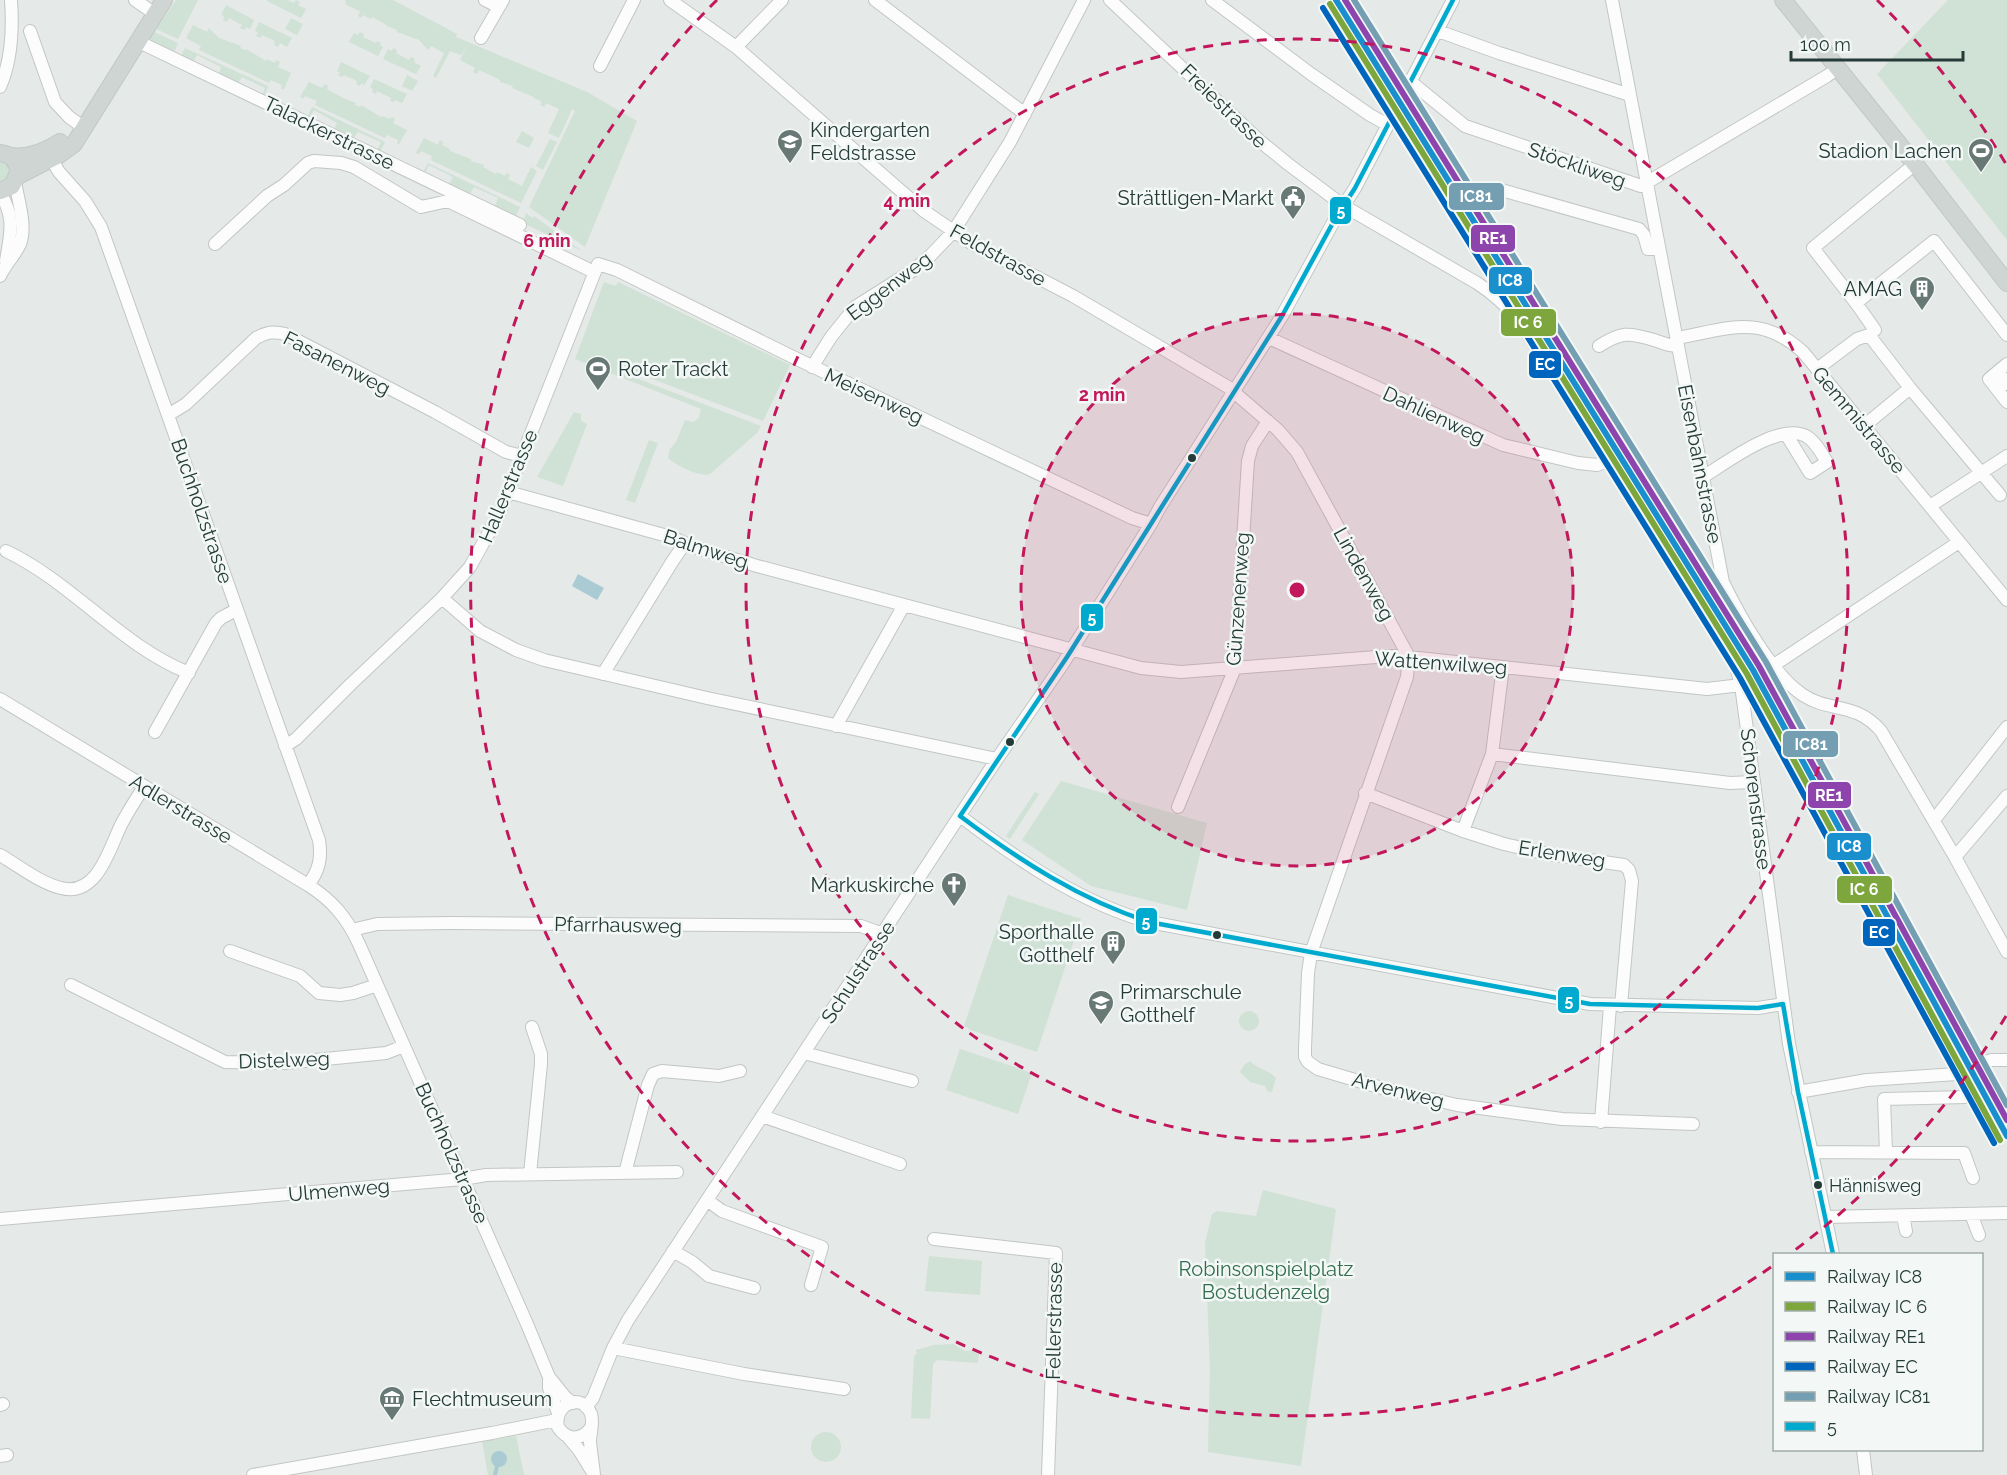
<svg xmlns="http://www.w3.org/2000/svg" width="2007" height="1475" viewBox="0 0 2007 1475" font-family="Raleway,sans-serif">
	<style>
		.green { fill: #d0e1d6 }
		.water { fill: #aacad4 }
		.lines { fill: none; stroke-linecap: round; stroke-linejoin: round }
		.stream { stroke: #aacad4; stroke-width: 4 }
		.minor-casing { stroke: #c2c6c4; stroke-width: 14 }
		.major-casing { stroke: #c1c8c7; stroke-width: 18 }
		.minor { stroke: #fbfcfb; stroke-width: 12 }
		.major { stroke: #cfd5d3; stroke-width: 16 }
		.bus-1-casing { stroke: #f3f8f6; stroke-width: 9 }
		.bus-1 { stroke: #00a9ce; stroke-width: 4.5 }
		.rail-1-casing { stroke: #f3f8f6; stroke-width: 10 }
		.rail-2-casing { stroke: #f3f8f6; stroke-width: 10 }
		.rail-3-casing { stroke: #f3f8f6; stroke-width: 10 }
		.rail-4-casing { stroke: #f3f8f6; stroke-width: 10 }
		.rail-5-casing { stroke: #f3f8f6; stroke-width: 10 }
		.rail-1 { stroke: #1a8fce; stroke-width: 6 }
		.rail-2 { stroke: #7da63d; stroke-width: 6 }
		.rail-3 { stroke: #8e44ad; stroke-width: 6 }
		.rail-4 { stroke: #0065bd; stroke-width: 6 }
		.rail-5 { stroke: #749eb2; stroke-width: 6 }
		.ring { fill: none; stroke: #c2185b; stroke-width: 3; stroke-dasharray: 10 8 }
		.bus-dot { fill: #243b37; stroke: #f3f8f6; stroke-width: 2 }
		.labels { text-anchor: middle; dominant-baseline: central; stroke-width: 5; stroke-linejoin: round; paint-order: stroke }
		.bus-label { font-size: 18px; fill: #243b37; stroke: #f3f8f6; text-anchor: start }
		.street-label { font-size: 20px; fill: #243b37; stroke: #f3f8f6 }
		.poi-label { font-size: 20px; fill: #243b37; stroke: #f3f8f6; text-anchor: end }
		.park-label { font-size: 20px; fill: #326e4f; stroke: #f3f8f6 }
		.centre { fill: #c2185b; stroke: #f3f8f6; stroke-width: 3 }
		.ring-label { font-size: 18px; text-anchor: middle; font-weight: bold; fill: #c2185b; stroke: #f3f8f6; stroke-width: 5; stroke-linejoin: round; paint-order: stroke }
		.line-badge { stroke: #f3f8f6; stroke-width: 2 }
		.badge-label { font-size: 16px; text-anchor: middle; font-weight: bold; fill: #fff }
	</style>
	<rect width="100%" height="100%" fill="#e5e9e7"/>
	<path class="green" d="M176,0H198L178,39L156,29Z
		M268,0H287L294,3L296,0L300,2L298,5L306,9L301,18L267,1Z
		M345,0H393L457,34L456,37L587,92L637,121L585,247L529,207L575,111L572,109L559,138L548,133L559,109L546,103L544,107L540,105L542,102L534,98V97L512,88L513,86L500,82V80L479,70L477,74L473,72L475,68L460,60L467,45L461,55L450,51L436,78L433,76L444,53L431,46L428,50L419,40L397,32V30L385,25V24L372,17L371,19L363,15L361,18L358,16L360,11L346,5Z
		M1948,0H2007V240L1877,74Z
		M226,5L254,20L250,29L246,27L244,30L240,28L242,25L229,18L227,22L223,20L224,16L221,15Z
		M291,18L303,24L297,35L285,29Z
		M259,22L292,38L287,47L280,43L278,47L274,45L275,41L262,35L260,38L256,36L258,33L255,31Z
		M193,25L207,32L209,28L219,38L241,46L240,48L245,50L246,49L266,61L267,59L275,63L276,60L280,62L278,67L291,73L284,89H281L282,85L271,80L269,83L199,50L201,46L186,38Z
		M154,32L178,43L174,53L153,43L150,38Z
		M360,32L364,34L363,37L376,43L377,41L381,43L380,45L383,47L378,56L349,42L354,33L358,35Z
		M185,48L268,86L264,97L262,96L265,88L242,77L238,83L219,74L221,67L197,55L193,62L181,56Z
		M393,48L397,50L396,53L409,60L411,57L415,59L414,62L421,66L416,74L383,59L388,49L392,51Z
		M341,62L370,76L364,85L361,83L360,86L356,84L357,81L344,75L342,77L338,75L340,73L337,71Z
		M407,75L418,81L412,91L402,86Z
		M374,79L407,94L402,103L395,100L393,102L390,101L391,98L377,91L376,94L372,92L373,89L370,87Z
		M309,82L322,88L325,84L328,86L327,89L343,98L356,103L355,105L360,107L361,105L381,117L382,116L390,119L392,117L395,119L393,123L407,130L399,144H397L398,140L387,135L385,138L315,105L317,101L305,96L303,99L300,97Z
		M312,107L385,142L380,152L377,150L381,142L358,132L353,139L334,130L337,123L314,110L310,117H307Z
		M522,131L534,138L529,148L516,142Z
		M424,138L438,145L440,140L443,142L442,145L450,149V151L471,159V161L484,165L483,167L496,174L497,172L505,176L507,173L510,175L508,179L522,186L531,167L537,171L521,203L431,160L432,156L421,151L419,154L416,153Z
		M550,139L557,142L543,170L536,166Z
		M0,161L7,165L10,172L6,179L0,182Z
		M428,163L520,207L516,216L495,206L498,198L474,187L469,195L449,185L453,177L429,165L425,173L423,172Z
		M526,213L532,218L534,216L582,251L523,223Z
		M604,282L616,286L618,282L790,365L763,421L621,367L620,372L761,426L757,433L710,474C699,477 677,466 668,458L670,449L676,442L685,420L693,422L699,418L701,409L575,359Z
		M574,412L581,414V421L587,424L563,486L537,477Z
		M649,440L658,443L635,503L626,500Z
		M1061,781L1207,823L1187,910L1091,886L1022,840Z
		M1035,792L1039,794L1010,839L1006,836Z
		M1008,895L1081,919L1037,1052L968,1029L969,1028L964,1026Z
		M1239 1021a10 10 0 1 1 20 0a10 10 0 1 1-20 0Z
		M960,1049L1032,1073L1018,1114L946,1090Z
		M1250,1061C1258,1070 1268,1069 1276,1078L1272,1092L1267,1091L1265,1086L1250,1082L1240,1072L1244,1065Z
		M1263,1190L1336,1209L1301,1466L1208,1452L1210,1369L1205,1243L1212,1214L1217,1211L1256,1216Z
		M929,1256L982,1261L980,1295L925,1291Z
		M953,1344L965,1351L979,1350L978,1363L937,1360L933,1364L930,1419L911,1418L914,1356L917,1354L916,1350L934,1345Z
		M811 1447a15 15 0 1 1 30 0a15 15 0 1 1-30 0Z
		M516,1436L524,1475H488L482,1441Z"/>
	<path class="water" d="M578,574L604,588L597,600L572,586Z
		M491 1459a8 8 0 1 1 16 0a8 8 0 1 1-16 0Z"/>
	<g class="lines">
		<path class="stream" d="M495,1475L497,1466"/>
		<defs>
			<path id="minor" d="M135,0L155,14
				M485,0L499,7
				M670,0L736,47L924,211L971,243L1073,296L1228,387L1278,430L1297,452L1409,657L1407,677L1311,953L1308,973L1305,1048V1057L1308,1062L1318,1069L1382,1088L1457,1105L1562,1119L1693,1124
				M875,0L1025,114
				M1110,0L1261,142L1288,164L1344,206L1477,283C1494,294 1508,307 1521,323L1726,646L1736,667L1741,685L1789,1044L1833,1254
				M1212,0L1311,74L1370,115L1388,125
				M1612,0L1723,582C1739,615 1772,675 1803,695C1830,713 1855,701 1881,731L1955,857L2007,952
				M30,31L55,102L69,117L83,127
				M1438,31L1499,53L1630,95
				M481,38L503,0
				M137,41L520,225
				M736,47L782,0
				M600,66L634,0
				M1411,82L1465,126L1641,186L1827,76L1838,68
				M0,87C12,60 13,29 11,0
				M48,153L59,172L85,201L101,227L319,840C322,858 319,871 308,885
				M1498,189L1639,229L1644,235L1648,249H1659
				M0,193C16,218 10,234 6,261
				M215,244L267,196L284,185L308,163L314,161L341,163L354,167L421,207L448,201L594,272
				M0,276C5,265 15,255 20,244C27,226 18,200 15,182
				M1856,303L1934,241L2007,335
				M1869,335L1910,388L2000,495
				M1269,338L1503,445L1578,463L1597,465L1608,461
				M1677,338C1728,329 1760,313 1803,352L2007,600
				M1599,346C1621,332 1628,332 1654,340C1664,343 1668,346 1678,346
				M2007,364L1989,379L2007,402
				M812,367L831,337L855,307L912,271L930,256L953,232L1010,142L1084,0
				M1817,369L1857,339L1869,335L1875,330L1856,303L1813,248L1915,164
				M1998,372L2007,384
				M168,415L186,404L256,338C267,332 274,331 285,334L435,412L506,452L522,456
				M1864,426L1910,388
				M1703,477C1726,463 1779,422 1806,436C1815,441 1822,454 1827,462L1810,473L1786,434
				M508,492L671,537L694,547L757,566L1141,668L1181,672L1389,656L1419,658L1707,689L1741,685
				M1930,506L2007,456
				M6,551C73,583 121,646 189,673
				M442,598L480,631L516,650L544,660L707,698L997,759
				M1774,665L1959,542
				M603,674L672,562L685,543
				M0,699L308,885C333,901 347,918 359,944L527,1324L549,1377V1388L558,1413
				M836,726L904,605
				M155,732L216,623L221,618L236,610
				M285,746L296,739L351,684L442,598L470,567L499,514L598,264L617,270L797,359L1132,518L1151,524
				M1492,754L1730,783L1753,782
				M1365,793L1463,831L1504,844L1548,854L1624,865L1629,870L1632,881L1621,1006
				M1178,807L1235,668L1248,461L1252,446L1268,421
				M960,816C1018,860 1079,902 1149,922L1590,1004L1758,1008L1783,1004
				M1934,820L2007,727
				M1463,831L1492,754L1503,667
				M0,855C19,866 40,883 61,888C98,898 110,846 122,823C129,810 136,799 144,787
				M1955,857L2007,796
				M352,930L377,924L451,923L861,926L883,934
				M230,951L300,976L319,993L340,995L353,993L377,985
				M71,985L225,1062L285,1063L386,1053L404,1046
				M804,1053L912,1081
				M1798,1092L1867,1080L1957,1074L1991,1060H2007
				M762,1116L900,1164
				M1601,1122L1610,1006
				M1811,1152L1964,1153L1973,1178
				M1886,1152L1884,1099L1966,1097
				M625,1173L648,1085L653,1074L662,1071L719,1076L740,1071
				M530,1174L541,1064V1054L532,1027
				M707,1200L722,1211L822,1247L811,1285
				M1971,1214L1979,1235
				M1903,1216L1906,1231
				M1825,1217L2007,1213
				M0,1219L463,1179L486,1175L677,1172
				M934,1239L1056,1253L1048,1475
				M673,1251L692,1262L709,1276L754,1288
				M613,1348L744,1374L844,1389
				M549,1377L566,1398L573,1403
				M0,1405L3,1404
				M586,1407L593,1398L613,1348L628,1320L997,759L1062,665L1151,524L1160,507L1282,316L1335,219L1355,188L1453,0
				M590,1429C580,1441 566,1440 558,1427C553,1403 583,1392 591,1414C594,1423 590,1433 590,1442C591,1453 593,1464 594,1475
				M568,1437L579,1450L592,1471
				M1863,1450L1866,1475
				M0,1456L7,1455
				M253,1475L492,1433L557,1420"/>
			<path id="major" d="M1783,0L1915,164L2007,283
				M0,153C11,154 18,161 18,173L12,186L0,191
				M11,156C28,158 46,151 60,142
				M18,176L59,155L74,144L164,0"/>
		</defs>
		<use href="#minor" class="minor-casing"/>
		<use href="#major" class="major-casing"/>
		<use href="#minor" class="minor"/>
		<use href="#major" class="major"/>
		<defs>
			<path id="bus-1" d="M960,816L1067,657L1282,316L1335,219L1355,188L1453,0
				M960,816C1019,860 1079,899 1149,922L1590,1004L1758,1008L1783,1004
				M1783,1004L1798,1092L1833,1254"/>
		</defs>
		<use href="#bus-1" class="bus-1-casing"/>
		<use href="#bus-1" class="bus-1"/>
		<defs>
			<path id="rail-1" d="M1336,0L1753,670L2007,1136"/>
			<path id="rail-2" d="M1330,4L1747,674L2000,1140"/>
			<path id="rail-3" d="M1345,0L1759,666L2007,1120"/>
			<path id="rail-4" d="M1323,8L1740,678L1994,1143"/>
			<path id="rail-5" d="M1354,0L1766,662L2007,1105"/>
		</defs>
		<use href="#rail-1" class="rail-1-casing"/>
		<use href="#rail-2" class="rail-2-casing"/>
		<use href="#rail-3" class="rail-3-casing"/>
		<use href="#rail-4" class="rail-4-casing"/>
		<use href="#rail-5" class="rail-5-casing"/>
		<use href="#rail-1" class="rail-1"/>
		<use href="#rail-2" class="rail-2"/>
		<use href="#rail-3" class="rail-3"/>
		<use href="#rail-4" class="rail-4"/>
		<use href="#rail-5" class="rail-5"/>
	</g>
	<circle cx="1297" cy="590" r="276" fill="#c2185b" fill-opacity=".12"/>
	<g class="ring">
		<circle cx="1297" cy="590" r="276"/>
		<circle cx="1297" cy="590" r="551"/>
		<path d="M2006 1016A827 827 0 0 1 1795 1250M1771 1267A827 827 0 0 1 717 0M1877 0A827 827 0 0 1 2006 164"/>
	</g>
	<defs>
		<symbol id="school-pin" viewBox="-11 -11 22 30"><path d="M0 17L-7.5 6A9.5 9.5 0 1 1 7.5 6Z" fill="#687875" stroke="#f3f8f6"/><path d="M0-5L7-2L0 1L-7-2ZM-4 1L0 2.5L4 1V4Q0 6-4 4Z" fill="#fff"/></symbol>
		<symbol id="stadium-pin" viewBox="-11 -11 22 30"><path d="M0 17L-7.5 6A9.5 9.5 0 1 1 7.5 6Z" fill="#687875" stroke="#f3f8f6"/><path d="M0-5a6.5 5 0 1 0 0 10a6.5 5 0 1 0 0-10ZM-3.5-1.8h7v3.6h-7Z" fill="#fff"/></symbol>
		<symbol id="civic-pin" viewBox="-11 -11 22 30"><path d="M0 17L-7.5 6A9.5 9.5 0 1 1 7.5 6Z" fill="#687875" stroke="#f3f8f6"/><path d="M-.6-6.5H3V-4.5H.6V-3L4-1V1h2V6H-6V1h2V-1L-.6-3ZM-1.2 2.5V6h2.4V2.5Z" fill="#fff"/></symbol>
		<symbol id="building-pin" viewBox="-11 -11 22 30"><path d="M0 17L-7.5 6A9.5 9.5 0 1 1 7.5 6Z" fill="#687875" stroke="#f3f8f6"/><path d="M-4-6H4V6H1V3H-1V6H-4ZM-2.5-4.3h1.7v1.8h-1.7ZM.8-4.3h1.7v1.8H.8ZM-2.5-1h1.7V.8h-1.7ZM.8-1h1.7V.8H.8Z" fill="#fff"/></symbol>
		<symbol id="church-pin" viewBox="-11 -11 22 30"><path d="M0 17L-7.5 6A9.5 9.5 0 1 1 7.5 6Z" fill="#687875" stroke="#f3f8f6"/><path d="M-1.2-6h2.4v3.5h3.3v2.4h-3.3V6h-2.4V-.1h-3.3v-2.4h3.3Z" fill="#fff"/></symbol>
		<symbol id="museum-pin" viewBox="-11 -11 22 30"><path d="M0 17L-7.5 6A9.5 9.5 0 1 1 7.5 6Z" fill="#687875" stroke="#f3f8f6"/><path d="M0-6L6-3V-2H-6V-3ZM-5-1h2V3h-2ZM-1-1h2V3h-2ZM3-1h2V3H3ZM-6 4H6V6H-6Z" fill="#fff"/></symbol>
	</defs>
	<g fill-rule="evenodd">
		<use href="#school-pin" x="775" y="127" width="30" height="40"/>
		<use href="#stadium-pin" x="1966" y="136" width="30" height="40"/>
		<use href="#civic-pin" x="1278" y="183" width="30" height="40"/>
		<use href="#building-pin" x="1907" y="274" width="30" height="40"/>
		<use href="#stadium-pin" x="583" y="354" width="30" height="40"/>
		<use href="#church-pin" x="939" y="870" width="30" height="40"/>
		<use href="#building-pin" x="1098" y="928" width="30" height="40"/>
		<use href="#school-pin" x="1086" y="988" width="30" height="40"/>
		<use href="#museum-pin" x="377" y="1384" width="30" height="40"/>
	</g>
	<g class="bus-dot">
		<circle cx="1192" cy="458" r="5"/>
		<circle cx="1010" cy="742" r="5"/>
		<circle cx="1217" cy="935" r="5"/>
		<circle cx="1818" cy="1185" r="5"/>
	</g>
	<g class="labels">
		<g class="bus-label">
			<text x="1829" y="1185">Hännisweg</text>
		</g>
		<g class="street-label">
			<text transform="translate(1224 106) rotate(44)">Freiestrasse</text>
			<text transform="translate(329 133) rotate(26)">Talackerstrasse</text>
			<text transform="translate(1577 165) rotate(19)">Stöckliweg</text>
			<text transform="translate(998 255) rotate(29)">Feldstrasse</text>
			<text transform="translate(889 286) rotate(-37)">Eggenweg</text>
			<text transform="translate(337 363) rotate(27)">Fasanenweg</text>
			<text transform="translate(874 396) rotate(25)">Meisenweg</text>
			<text transform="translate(1434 415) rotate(25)">Dahlienweg</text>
			<text transform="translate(1859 420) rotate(50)">Gemmistrasse</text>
			<text transform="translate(1700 464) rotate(79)">Eisenbahnstrasse</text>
			<text transform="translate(508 486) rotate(-67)">Hallerstrasse</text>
			<text transform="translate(202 511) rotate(71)">Buchholzstrasse</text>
			<text transform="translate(706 549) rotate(18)">Balmweg</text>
			<text transform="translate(1364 574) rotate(61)">Lindenweg</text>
			<text transform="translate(1238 599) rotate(-86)">Günzenenweg</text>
			<text transform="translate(1441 663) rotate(4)">Wattenwilweg</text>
			<text transform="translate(1756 799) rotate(83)">Schorenstrasse</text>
			<text transform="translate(181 809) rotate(31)">Adlerstrasse</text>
			<text transform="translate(1562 854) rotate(9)">Erlenweg</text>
			<text transform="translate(618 925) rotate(1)">Pfarrhausweg</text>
			<text transform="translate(858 972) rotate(-57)">Schulstrasse</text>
			<text transform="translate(284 1060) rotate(-2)">Distelweg</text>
			<text transform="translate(1398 1090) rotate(14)">Arvenweg</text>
			<text transform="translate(452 1153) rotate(66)">Buchholzstrasse</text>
			<text transform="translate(339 1190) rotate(-5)">Ulmenweg</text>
			<text transform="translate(1054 1321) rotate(-89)">Fellerstrasse</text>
		</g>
		<g class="poi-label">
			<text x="810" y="130" text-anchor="start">Kindergarten<tspan x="810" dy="23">Feldstrasse</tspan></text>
			<text x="1962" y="151">Stadion Lachen</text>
			<text x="1274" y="198">Strättligen-Markt</text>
			<text x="1902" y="289">AMAG</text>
			<text x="618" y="369" text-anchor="start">Roter Trackt</text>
			<text x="934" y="885">Markuskirche</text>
			<text x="1094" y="932">Sporthalle<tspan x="1094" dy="23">Gotthelf</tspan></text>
			<text x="1120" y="992" text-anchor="start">Primarschule<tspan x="1120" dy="23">Gotthelf</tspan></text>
			<text x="412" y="1399" text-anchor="start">Flechtmuseum</text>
		</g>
		<g class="park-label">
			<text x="1266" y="1269">Robinsonspielplatz<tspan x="1266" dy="23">Bostudenzelg</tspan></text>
		</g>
	</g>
	<circle cx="1297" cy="590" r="9" class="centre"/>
	<g class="ring-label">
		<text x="907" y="207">4 min</text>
		<text x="547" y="247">6 min</text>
		<text x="1102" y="401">2 min</text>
	</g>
	<g class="line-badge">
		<rect x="1448" y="182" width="57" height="29" rx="6" fill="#749eb2"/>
		<rect x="1329" y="196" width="23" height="29" rx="6" fill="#00a9ce"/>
		<rect x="1470" y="224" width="46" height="29" rx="6" fill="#8e44ad"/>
		<rect x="1488" y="266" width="45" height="29" rx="6" fill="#1a8fce"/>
		<rect x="1500" y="308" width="57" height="29" rx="6" fill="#7da63d"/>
		<rect x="1528" y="350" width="34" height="29" rx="6" fill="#0065bd"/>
		<rect x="1080" y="603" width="24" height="29" rx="6" fill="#00a9ce"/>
		<rect x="1782" y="730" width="57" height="28" rx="6" fill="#749eb2"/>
		<rect x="1807" y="781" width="45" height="28" rx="6" fill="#8e44ad"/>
		<rect x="1826" y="832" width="46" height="29" rx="6" fill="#1a8fce"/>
		<rect x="1836" y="875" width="57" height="29" rx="6" fill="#7da63d"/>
		<rect x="1135" y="907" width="23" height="28" rx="6" fill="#00a9ce"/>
		<rect x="1862" y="918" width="34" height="29" rx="6" fill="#0065bd"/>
		<rect x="1557" y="986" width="23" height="28" rx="6" fill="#00a9ce"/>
	</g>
	<g class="badge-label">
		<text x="1476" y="202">IC81</text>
		<text x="1341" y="216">5</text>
		<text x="1493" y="244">RE1</text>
		<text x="1510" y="286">IC8</text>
		<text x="1528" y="328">IC 6</text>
		<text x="1545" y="370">EC</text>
		<text x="1092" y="623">5</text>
		<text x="1811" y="750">IC81</text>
		<text x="1829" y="801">RE1</text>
		<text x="1849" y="852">IC8</text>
		<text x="1864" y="895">IC 6</text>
		<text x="1146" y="927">5</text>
		<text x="1879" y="938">EC</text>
		<text x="1569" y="1006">5</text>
	</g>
	<rect x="1773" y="1253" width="210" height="198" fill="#f3f8f6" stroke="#a0acaa" stroke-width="1.5"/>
	<rect x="1785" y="1272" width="30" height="9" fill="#1a8fce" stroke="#a0acaa" stroke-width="1.5"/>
	<text x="1827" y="1283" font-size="18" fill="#243b37">Railway IC8</text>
	<rect x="1785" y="1302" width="30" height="9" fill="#7da63d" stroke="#a0acaa" stroke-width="1.5"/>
	<text x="1827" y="1313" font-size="18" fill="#243b37">Railway IC 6</text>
	<rect x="1785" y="1332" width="30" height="9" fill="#8e44ad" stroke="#a0acaa" stroke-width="1.5"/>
	<text x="1827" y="1343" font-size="18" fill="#243b37">Railway RE1</text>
	<rect x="1785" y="1362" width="30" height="9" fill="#0065bd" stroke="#a0acaa" stroke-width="1.5"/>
	<text x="1827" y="1373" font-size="18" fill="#243b37">Railway EC</text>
	<rect x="1785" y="1392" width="30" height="9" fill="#749eb2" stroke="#a0acaa" stroke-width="1.5"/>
	<text x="1827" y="1403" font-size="18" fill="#243b37">Railway IC81</text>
	<rect x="1785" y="1422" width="30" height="9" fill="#00a9ce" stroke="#a0acaa" stroke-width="1.5"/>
	<text x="1827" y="1433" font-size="18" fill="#243b37">5</text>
	<path d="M1791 51v9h172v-9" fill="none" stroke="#243b37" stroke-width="3"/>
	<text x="1800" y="51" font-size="18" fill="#243b37" stroke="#f3f8f6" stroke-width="4.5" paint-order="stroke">100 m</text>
</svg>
